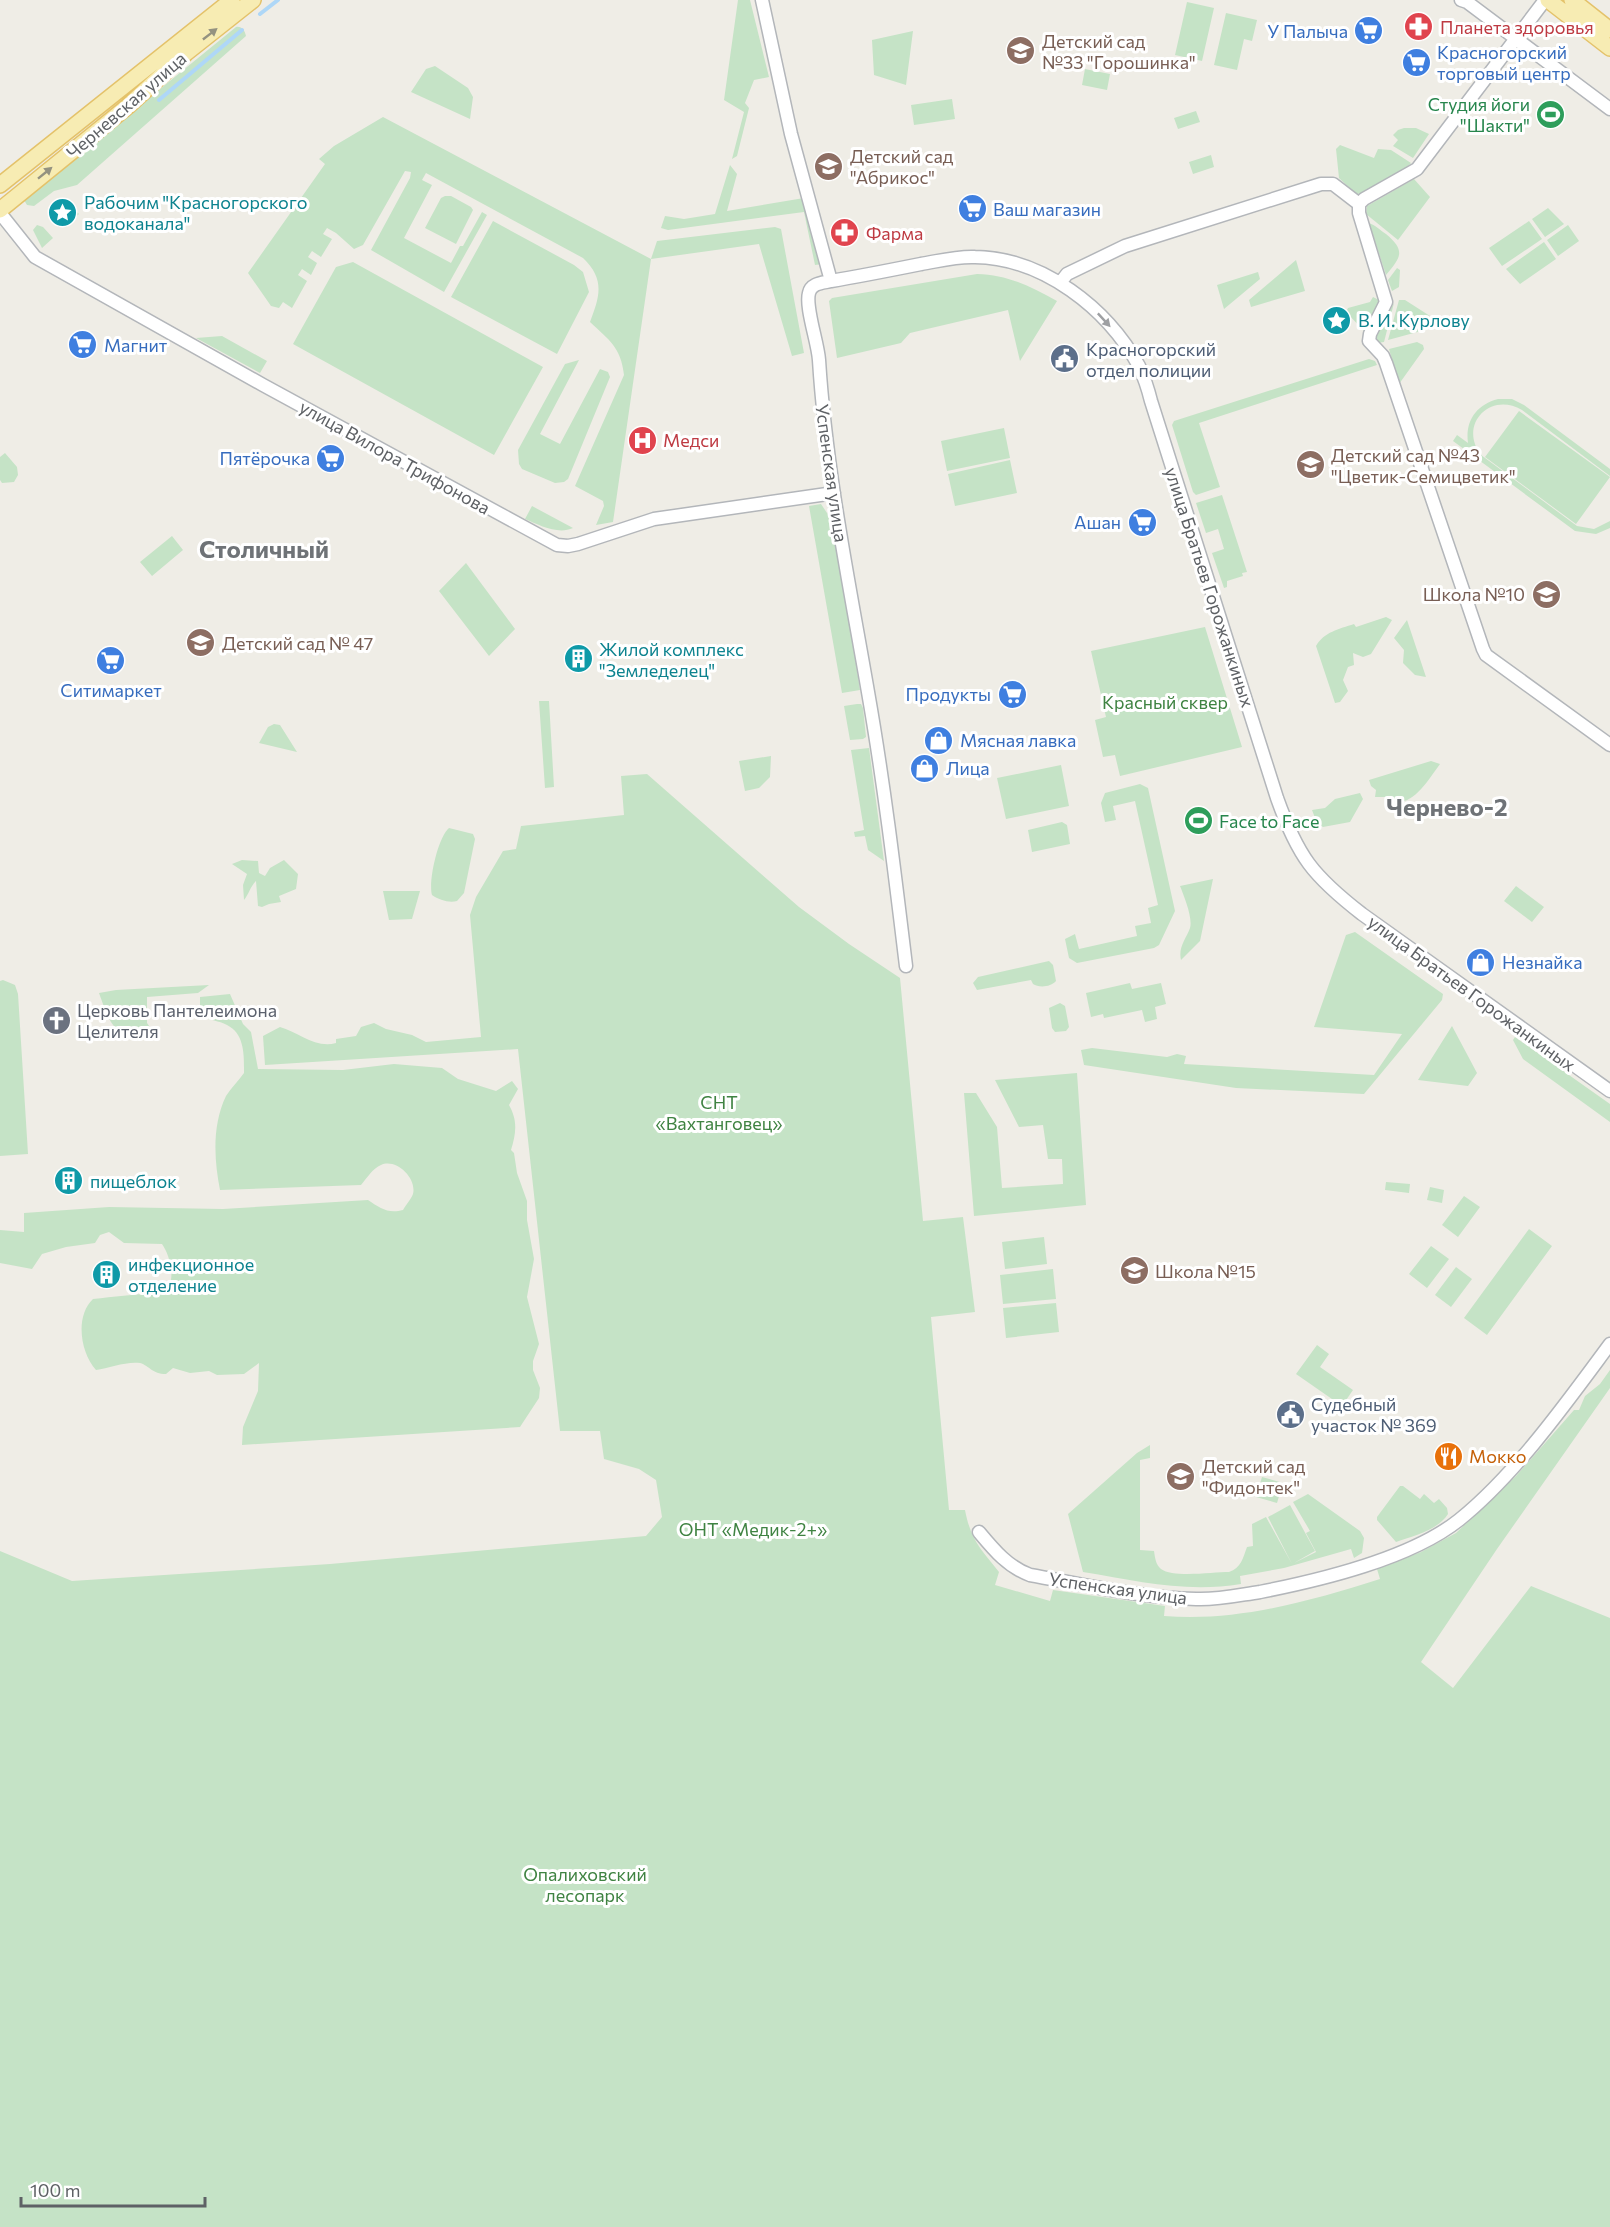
<svg xmlns="http://www.w3.org/2000/svg" width="1610" height="2227" viewBox="0 0 1610 2227" font-family="Commissioner,sans-serif">
	<style>
		.green { fill: #c5e3c6 }
		.lines { fill: none; stroke-linecap: round; stroke-linejoin: round }
		.stream { stroke: #aed7f7; stroke-width: 4 }
		.minor-casing { stroke: #b3b6ba; stroke-width: 15 }
		.major-casing { stroke: #e4c26a; stroke-width: 18 }
		.minor { stroke: #fff; stroke-width: 12 }
		.major { stroke: #f7ecb3; stroke-width: 15 }
		.oneway { fill: #949280 }
		.oneway2 { fill: #9ea0a3 }
		.labels { text-anchor: middle; dominant-baseline: central; stroke-width: 6; stroke-linejoin: round; paint-order: stroke }
		.health-label { font-size: 18px; fill: #be3a42; stroke: #fff; text-anchor: start }
		.shop-label { font-size: 18px; fill: #366cbe; stroke: #fff; text-anchor: start }
		.education-label { font-size: 18px; fill: #785e54; stroke: #fff; text-anchor: start }
		.leisure-label { font-size: 18px; fill: #27864d; stroke: #fff; text-anchor: end }
		.street-label { font-size: 18px; fill: #5e6165; stroke: #fff }
		.culture-label { font-size: 18px; fill: #0d838f; stroke: #fff; text-anchor: start }
		.service-label { font-size: 18px; fill: #4e5e75; stroke: #fff; text-anchor: start }
		.park-label { font-size: 18px; fill: #3f8342; stroke: #fff }
		.worship-label { font-size: 18px; fill: #5b616d; stroke: #fff; text-anchor: start }
		.food-label { font-size: 18px; fill: #c56008; stroke: #fff; text-anchor: start }
		.district-label { font-size: 24px; font-weight: bold; fill: #6f7377; stroke: #fff }
	</style>
	<rect width="100%" height="100%" fill="#efede6"/>
	<path class="green" d="M738,0H750L769,77L754,80L745,103L749,108L737,156L732,159L744,112L724,100Z
		M1187,2L1214,8L1202,61L1175,55Z
		M1226,13L1257,20L1252,41L1244,39L1237,70L1214,65Z
		M236,27C242,26 245,31 246,36L77,185L54,191L34,206L27,205L24,200Z
		M913,31L906,85L874,75L872,40Z
		M435,66L468,88L473,97L470,119L411,92L426,69Z
		M1085,69L1110,74L1107,90L1082,85Z
		M952,99L955,119L914,125L911,105Z
		M1196,111L1200,122L1178,129L1174,118Z
		M383,117L651,259L657,241L775,227L781,229L804,353L792,356L759,244L651,259L613,522L596,525L604,506L603,501L575,486L624,375C621,347 609,340 590,322C600,296 605,279 583,258L426,173L422,180L432,185L404,238L451,263L460,246H463L482,212L487,215L444,292L371,250L410,178L411,172L405,171L363,245L354,249L336,233L327,228L323,234L332,239L321,257L312,251L308,257L317,263L311,275L302,269L298,275L307,281L292,308L283,302L279,308L271,306L248,273L325,164L319,159L334,146Z
		M1404,128H1416L1429,134L1413,158L1393,146L1398,140L1393,135L1398,130Z
		M1340,145L1374,158L1378,149L1391,150L1411,163C1404,172 1367,195 1356,194L1339,178L1336,149Z
		M1211,155L1214,167L1193,174L1189,162Z
		M730,165L737,174L727,211L804,198L823,264L815,265L804,212L668,230L661,228L665,216L684,219L715,214Z
		M1414,179L1430,197L1398,240L1366,214L1367,206Z
		M445,196H451L471,207L473,210L456,244L425,228L441,198Z
		M62,205L72,207L79,214L63,227L54,216L56,210Z
		M1548,208L1564,224L1545,237L1532,219Z
		M493,221L574,265L583,272L589,292L557,354L451,297Z
		M1529,221L1542,239L1502,266L1489,248Z
		M1369,223C1375,225 1380,230 1386,234C1406,251 1401,257 1386,275Z
		M37,225L43,227L53,238L42,248L33,230Z
		M1568,225L1579,241L1558,256L1547,240Z
		M1544,242L1556,259L1520,284L1506,269Z
		M1296,260L1305,291L1251,307L1249,300Z
		M353,262L543,367L494,455L293,344L336,267Z
		M1397,268L1400,270L1399,287L1392,291L1388,280Z
		M1258,272L1260,279L1224,309L1217,285Z
		M977,274C1008,275 1030,286 1057,301L1020,361L1008,310L910,333L901,343L837,358L829,301L832,298Z
		M1373,297L1379,300V304L1365,332L1346,312L1348,308L1370,302Z
		M1399,300H1405L1430,316V320L1421,331L1388,340Z
		M1394,303L1384,342L1377,343L1374,337Z
		M222,336L267,361L260,373L196,338Z
		M1417,342L1423,345L1424,349L1399,384L1389,349Z
		M1369,359L1375,361L1377,365L1199,423L1220,487L1196,495L1193,492L1172,425L1174,421Z
		M579,360L540,434L560,444L600,369L608,372L610,377L568,479L564,482L555,483L522,469L519,464L518,450L565,364Z
		M1498,399H1512L1524,405L1610,469V476L1522,410C1490,391 1458,425 1481,455L1577,526L1594,529L1610,521V528L1596,534L1575,531L1453,441L1457,435L1468,443C1465,421 1476,405 1498,399Z
		M1519,411L1610,477L1576,524L1485,457Z
		M1004,428L1010,458L947,471L941,441Z
		M5,453L17,467L18,475L14,482L2,483L0,480V457Z
		M1010,460L1017,493L955,506L948,474Z
		M1222,495L1247,572L1242,573L1243,576L1227,581V587L1224,588L1212,553L1224,549L1218,529L1206,533L1196,503Z
		M821,504L835,525L860,690L842,693L809,506Z
		M532,506L573,528C558,535 539,525 525,519Z
		M172,536L183,550L152,576L140,562Z
		M466,563L515,629L489,656L439,591Z
		M1386,617L1392,620L1371,654L1363,657L1353,653L1354,665L1348,667L1343,680L1348,691L1340,702L1335,703L1316,646C1324,632 1339,629 1354,624L1356,627Z
		M1407,620L1426,677L1415,675L1403,663L1404,650L1394,638Z
		M1205,627L1242,747L1120,776L1115,755L1103,757L1095,720L1106,717L1091,651Z
		M539,701H549L554,787L545,788Z
		M857,704H861L863,708L866,737L863,739L850,740L844,706Z
		M274,724L280,725L297,752L259,743L268,727Z
		M869,748L884,861L868,850L865,836L855,837L854,832L864,830L851,750Z
		M771,756L770,777L759,788L745,791L739,761Z
		M1431,761L1440,764C1428,780 1414,806 1392,802L1388,797H1375L1376,790L1371,786L1369,780Z
		M1061,765L1069,806L1006,819L997,778Z
		M647,774L799,907L849,944L900,978L923,1221L963,1217L975,1312L931,1317L949,1510H965C971,1541 981,1549 999,1572L995,1585L1050,1601L1053,1590L1165,1606L1164,1616C1238,1622 1310,1601 1380,1579L1377,1569L1421,1552L1456,1533L1516,1476L1574,1410H1579L1585,1396L1600,1384L1610,1370V1388L1497,1549L1421,1662L1453,1688L1531,1586L1610,1618V2227H0V1551L72,1581L330,1564L646,1536L662,1517L656,1480L639,1469L604,1459L600,1431H560L518,1049L265,1065L263,1036L280,1027C298,1032 316,1049 336,1043V1039L356,1036L361,1027L374,1023L386,1029L412,1035L426,1042L481,1037L470,915L476,897L503,851L516,849L521,826L624,815L621,776Z
		M1140,784L1148,788L1175,911L1159,945L1154,948L1077,963L1069,958L1065,939L1075,934L1079,949L1137,936L1135,926L1151,923L1148,908L1158,905L1135,801L1113,806L1116,820L1105,822L1101,803L1105,793Z
		M1360,793L1363,799L1350,822L1323,827L1317,823L1312,810L1325,808L1335,799Z
		M1062,822L1067,825L1070,844L1032,852L1028,830Z
		M449,828L473,834L475,839L464,893L457,901C449,903 439,900 432,895C428,882 438,837 449,828Z
		M242,860L258,861L259,873L265,876L270,868L284,860L298,874L296,889L279,896L281,902L269,904L262,907L258,906L256,881C250,887 249,894 244,900L243,885L247,874L232,864Z
		M1213,879L1200,941L1181,960C1178,947 1186,939 1190,928C1193,918 1184,896 1180,886Z
		M1516,886L1544,907L1532,922L1504,901Z
		M383,891H420L412,919L389,920Z
		M1355,932L1443,994L1442,1000L1364,1094L1236,1088L1084,1065L1081,1050L1092,1048L1167,1057L1177,1054L1186,1056L1184,1064L1374,1075L1402,1034L1314,1027L1346,935Z
		M1049,961L1053,965L1056,981C1051,987 1039,988 1033,984L1031,980L977,990L973,983L978,977Z
		M3,980L15,985L18,994L28,1154L0,1156V981Z
		M1130,983L1132,989L1161,983L1166,1004L1155,1007L1157,1019L1145,1022L1142,1010L1104,1018L1103,1014L1091,1017L1086,993Z
		M209,985L198,993L147,997V1023L152,1030L148,1040C112,1034 111,1026 99,993L116,990Z
		M230,994L243,1024L251,1032L258,1069L343,1070L394,1064L442,1068L458,1079L496,1091L512,1081L518,1089L509,1105C518,1121 516,1133 511,1150L514,1153L517,1173L527,1201V1220L534,1259L527,1297L539,1344L533,1361V1370L540,1388L539,1398L520,1427L242,1445L243,1427L258,1391L259,1363L244,1374L217,1375L209,1371L190,1373L173,1368L166,1374C152,1374 150,1366 140,1363C127,1361 109,1368 96,1370C80,1352 75,1316 93,1299C116,1297 139,1293 162,1294C165,1291 168,1289 169,1286C175,1274 169,1254 162,1244L124,1243L109,1232L100,1235L95,1243L66,1247L42,1254L32,1269L0,1263V1230L24,1232V1213L109,1207L223,1209L368,1200C380,1208 388,1214 403,1210C406,1205 411,1199 413,1194C417,1178 396,1158 381,1165C373,1168 367,1178 361,1185L220,1190C214,1160 212,1125 226,1096C231,1088 239,1080 244,1073C244,1056 245,1034 227,1025C218,1020 209,1021 200,1015V997Z
		M1060,1003L1065,1006L1069,1027L1066,1031L1055,1032L1052,1028L1049,1008Z
		M1452,1026L1477,1073L1468,1086L1418,1080Z
		M1515,1037L1610,1104V1122L1523,1059L1513,1040Z
		M1077,1073L1086,1205L974,1216L964,1093H976L997,1127L1002,1188L1063,1184L1062,1159H1048L1043,1125L1019,1127L995,1080Z
		M1386,1182L1410,1184L1409,1193L1385,1190Z
		M1430,1187L1444,1190L1442,1203L1427,1200Z
		M1464,1196L1480,1207L1458,1237L1442,1225Z
		M1529,1229L1552,1246L1487,1335L1464,1318Z
		M1044,1237L1047,1264L1005,1269L1002,1242Z
		M1431,1246L1449,1259L1427,1288L1409,1274Z
		M1456,1267L1472,1279L1451,1307L1435,1295Z
		M1053,1269L1056,1299L1003,1304L1000,1275Z
		M1056,1303L1059,1332L1006,1338L1003,1308Z
		M1317,1345L1329,1354L1320,1367L1353,1390L1342,1406L1296,1374Z
		M1150,1445V1458L1140,1460V1550L1154,1551C1155,1558 1156,1565 1161,1569C1173,1578 1213,1572 1229,1572C1241,1568 1243,1558 1247,1547L1253,1546L1252,1524L1266,1517L1292,1564L1268,1517L1290,1505L1315,1551L1294,1563L1316,1552L1306,1533L1310,1531L1293,1502L1308,1494L1360,1531L1364,1538L1362,1553L1354,1558L1351,1549L1284,1568L1240,1576L1241,1584C1186,1593 1138,1581 1083,1572L1068,1514L1137,1453Z
		M1262,1477L1283,1483L1277,1503L1256,1497Z
		M1400,1486H1403L1420,1499L1424,1494L1434,1503L1439,1499L1447,1508L1448,1514C1438,1530 1413,1536 1396,1542L1377,1520V1517Z"/>
	<g class="lines">
		<path class="stream" d="M260,14L278,0
			M159,100L242,30"/>
		<defs>
			<path id="minor" d="M762,0L791,134L831,281
				M1461,0L1467,2L1610,109
				M1545,0L1417,169L1364,199L1359,204V213L1386,302L1370,334L1369,341L1383,356L1386,363L1483,649L1486,655L1610,745
				M0,213L35,257L263,385L557,545L568,546L578,544L654,519L834,493
				M1060,283L1067,274L1125,246L1321,184H1333L1359,204
				M906,966C895,875 884,783 868,692C849,582 826,471 819,360C818,343 805,307 809,293C811,283 823,283 831,281C861,276 891,270 921,264C939,261 957,256 975,257C1043,258 1107,308 1139,366C1144,377 1148,389 1151,401L1277,798C1298,857 1313,876 1362,914L1610,1091
				M979,1532C994,1550 1008,1567 1030,1575C1085,1585 1141,1598 1196,1599C1218,1600 1239,1595 1260,1592C1321,1580 1410,1559 1459,1520C1516,1474 1567,1402 1610,1344"/>
			<path id="major" d="M1548,0L1610,48
				M1572,0L1610,30
				M0,185L232,0
				M0,210L128,106L186,53L253,0"/>
		</defs>
		<use href="#minor" class="minor-casing"/>
		<use href="#major" class="major-casing"/>
		<use href="#minor" class="minor"/>
		<use href="#major" class="major"/>
	</g>
	<defs><path id="oneway-solid" d="M-6-.8H1V-3.2L6.5 0L1 3.2V.8H-6Z" transform="scale(1.5)"/></defs>
	<g class="oneway">
		<use href="#oneway-solid" transform="translate(210 34) rotate(-38)"/>
		<use href="#oneway-solid" transform="translate(45 173) rotate(-39)"/>
	</g>
	<use class="oneway2" href="#oneway-solid" transform="translate(1104 320) rotate(47)"/>
	<defs>
		<symbol id="pharmacy-disc" viewBox="-11 -11 22 22"><circle r="9.5" fill="#e0444e" stroke="#fff"/><path d="M-2-6h4v4h4v4h-4v4h-4v-4h-4v-4h4Z" fill="#fff"/></symbol>
		<symbol id="supermarket-disc" viewBox="-11 -11 22 22"><circle r="9.5" fill="#3f7fe0" stroke="#fff"/><path d="M-6-5.5h2.5l.6 2H6L4.5 2H-2.5L-4.4-4H-6ZM-1.5 3.2a1.3 1.3 0 1 0 .1 0ZM3 3.2a1.3 1.3 0 1 0 .1 0Z" fill="#fff"/></symbol>
		<symbol id="school-disc" viewBox="-11 -11 22 22"><circle r="9.5" fill="#8d6e63" stroke="#fff"/><path d="M0-5L7-2L0 1L-7-2ZM-4 1L0 2.5L4 1V4Q0 6-4 4Z" fill="#fff"/></symbol>
		<symbol id="stadium-disc" viewBox="-11 -11 22 22"><circle r="9.5" fill="#2e9e5b" stroke="#fff"/><path d="M0-5a6.5 5 0 1 0 0 10a6.5 5 0 1 0 0-10ZM-3.5-1.8h7v3.6h-7Z" fill="#fff"/></symbol>
		<symbol id="sight-disc" viewBox="-11 -11 22 22"><circle r="9.5" fill="#0f9aa8" stroke="#fff"/><path d="M0-6L1.8-2.2L6-1.7L2.9 1.2L3.7 5.4L0 3.3L-3.7 5.4L-2.9 1.2L-6-1.7L-1.8-2.2Z" fill="#fff"/></symbol>
		<symbol id="civic-disc" viewBox="-11 -11 22 22"><circle r="9.5" fill="#5c6f8a" stroke="#fff"/><path d="M-.6-6.5H3V-4.5H.6V-3L4-1V1h2V6H-6V1h2V-1L-.6-3ZM-1.2 2.5V6h2.4V2.5Z" fill="#fff"/></symbol>
		<symbol id="hospital-disc" viewBox="-11 -11 22 22"><circle r="9.5" fill="#e0444e" stroke="#fff"/><path d="M-5-5h3v3.5h4V-5h3V5h-3V1.5h-4V5h-3Z" fill="#fff"/></symbol>
		<symbol id="building-disc" viewBox="-11 -11 22 22"><circle r="9.5" fill="#0f9aa8" stroke="#fff"/><path d="M-4-6H4V6H1V3H-1V6H-4ZM-2.5-4.3h1.7v1.8h-1.7ZM.8-4.3h1.7v1.8H.8ZM-2.5-1h1.7V.8h-1.7ZM.8-1h1.7V.8H.8Z" fill="#fff"/></symbol>
		<symbol id="shop-disc" viewBox="-11 -11 22 22"><circle r="9.5" fill="#3f7fe0" stroke="#fff"/><path d="M-5-2.5h2.3a2.7 3.5 0 0 1 5.4 0H5L5.5 6h-11ZM-1.5-2.5h3a1.5 2.3 0 0 0-3 0Z" fill="#fff"/></symbol>
		<symbol id="church-disc" viewBox="-11 -11 22 22"><circle r="9.5" fill="#6b7280" stroke="#fff"/><path d="M-1.2-6h2.4v3.5h3.3v2.4h-3.3V6h-2.4V-.1h-3.3v-2.4h3.3Z" fill="#fff"/></symbol>
		<symbol id="restaurant-disc" viewBox="-11 -11 22 22"><circle r="9.5" fill="#e8710a" stroke="#fff"/><path d="M-5-6h1v4h1v-4h1v4h1v-4h1v5L-1.5 .5V6h-2V.5L-5-1ZM5-6V6H3V1.5H1.5Q1.5-4 5-6Z" fill="#fff"/></symbol>
	</defs>
	<g fill-rule="evenodd">
		<use href="#pharmacy-disc" x="1402" y="10" width="33" height="33"/>
		<use href="#supermarket-disc" x="1352" y="14" width="33" height="33"/>
		<use href="#school-disc" x="1004" y="34" width="33" height="33"/>
		<use href="#supermarket-disc" x="1400" y="46" width="33" height="33"/>
		<use href="#stadium-disc" x="1534" y="98" width="33" height="33"/>
		<use href="#school-disc" x="812" y="150" width="33" height="33"/>
		<use href="#supermarket-disc" x="956" y="192" width="33" height="33"/>
		<use href="#sight-disc" x="46" y="196" width="33" height="33"/>
		<use href="#pharmacy-disc" x="828" y="216" width="33" height="33"/>
		<use href="#sight-disc" x="1320" y="304" width="33" height="33"/>
		<use href="#supermarket-disc" x="66" y="328" width="33" height="33"/>
		<use href="#civic-disc" x="1048" y="342" width="33" height="33"/>
		<use href="#hospital-disc" x="626" y="424" width="33" height="33"/>
		<use href="#supermarket-disc" x="314" y="442" width="33" height="33"/>
		<use href="#school-disc" x="1294" y="448" width="33" height="33"/>
		<use href="#supermarket-disc" x="1126" y="506" width="33" height="33"/>
		<use href="#school-disc" x="1530" y="578" width="33" height="33"/>
		<use href="#school-disc" x="184" y="626" width="33" height="33"/>
		<use href="#building-disc" x="562" y="642" width="33" height="33"/>
		<use href="#supermarket-disc" x="94" y="644" width="33" height="33"/>
		<use href="#supermarket-disc" x="996" y="678" width="33" height="33"/>
		<use href="#shop-disc" x="922" y="724" width="33" height="33"/>
		<use href="#shop-disc" x="908" y="752" width="33" height="33"/>
		<use href="#stadium-disc" x="1182" y="804" width="33" height="33"/>
		<use href="#shop-disc" x="1464" y="946" width="33" height="33"/>
		<use href="#church-disc" x="40" y="1004" width="33" height="33"/>
		<use href="#building-disc" x="52" y="1164" width="33" height="33"/>
		<use href="#school-disc" x="1118" y="1254" width="33" height="33"/>
		<use href="#building-disc" x="90" y="1258" width="33" height="33"/>
		<use href="#civic-disc" x="1274" y="1398" width="33" height="33"/>
		<use href="#restaurant-disc" x="1432" y="1440" width="33" height="33"/>
		<use href="#school-disc" x="1164" y="1460" width="33" height="33"/>
	</g>
	<g class="labels">
		<g class="health-label">
			<text x="1440" y="27">Планета здоровья</text>
			<text x="866" y="233">Фарма</text>
			<text x="663" y="440">Медси</text>
		</g>
		<g class="shop-label">
			<text x="1348" y="31" text-anchor="end">У Палыча</text>
			<text x="1437" y="52">Красногорский<tspan x="1437" dy="21">торговый центр</tspan></text>
			<text x="993" y="209">Ваш магазин</text>
			<text x="104" y="345">Магнит</text>
			<text x="310" y="458" text-anchor="end">Пятёрочка</text>
			<text x="1121" y="522" text-anchor="end">Ашан</text>
			<text x="111" y="690" text-anchor="middle">Ситимаркет</text>
			<text x="991" y="694" text-anchor="end">Продукты</text>
			<text x="960" y="740">Мясная лавка</text>
			<text x="946" y="768">Лица</text>
			<text x="1502" y="962">Незнайка</text>
		</g>
		<g class="education-label">
			<text x="1042" y="41">Детский сад<tspan x="1042" dy="21">№33 "Горошинка"</tspan></text>
			<text x="850" y="156">Детский сад<tspan x="850" dy="21">"Абрикос"</tspan></text>
			<text x="1331" y="455">Детский сад №43<tspan x="1331" dy="21">"Цветик-Семицветик"</tspan></text>
			<text x="1525" y="594" text-anchor="end">Школа №10</text>
			<text x="222" y="643">Детский сад № 47</text>
			<text x="1155" y="1271">Школа №15</text>
			<text x="1202" y="1466">Детский сад<tspan x="1202" dy="21">"Фидонтек"</tspan></text>
		</g>
		<g class="leisure-label">
			<text x="1530" y="104">Студия йоги<tspan x="1530" dy="21">"Шакти"</tspan></text>
			<text x="1219" y="821" text-anchor="start">Face to Face</text>
		</g>
		<g class="street-label">
			<text transform="translate(126 105) rotate(-41)">Черневская улица</text>
			<text transform="translate(395 457) rotate(29)">улица Вилора Трифонова</text>
			<text transform="translate(832 473) rotate(82)">Успенская улица</text>
			<text transform="translate(1210 587) rotate(72)">улица Братьев Горожанкиных</text>
			<text transform="translate(1472 993) rotate(36)">улица Братьев Горожанкиных</text>
			<text transform="translate(1118 1588) rotate(8)">Успенская улица</text>
		</g>
		<g class="culture-label">
			<text x="84" y="202">Рабочим "Красногорского<tspan x="84" dy="21">водоканала"</tspan></text>
			<text x="1358" y="320">В. И. Курлову</text>
			<text x="599" y="649">Жилой комплекс<tspan x="599" dy="21">"Земледелец"</tspan></text>
			<text x="90" y="1181">пищеблок</text>
			<text x="128" y="1264">инфекционное<tspan x="128" dy="21">отделение</tspan></text>
		</g>
		<g class="service-label">
			<text x="1086" y="349">Красногорский<tspan x="1086" dy="21">отдел полиции</tspan></text>
			<text x="1311" y="1404">Судебный<tspan x="1311" dy="21">участок № 369</tspan></text>
		</g>
		<g class="park-label">
			<text x="1165" y="702">Красный сквер</text>
			<text x="719" y="1102">СНТ<tspan x="719" dy="21">«Вахтанговец»</tspan></text>
			<text x="753" y="1529">ОНТ «Медик-2+»</text>
			<text x="585" y="1874">Опалиховский<tspan x="585" dy="21">лесопарк</tspan></text>
		</g>
		<g class="worship-label">
			<text x="77" y="1010">Церковь Пантелеимона<tspan x="77" dy="21">Целителя</tspan></text>
		</g>
		<g class="food-label">
			<text x="1469" y="1456">Мокко</text>
		</g>
		<g class="district-label">
			<text x="264" y="548">Столичный</text>
			<text x="1447" y="806">Чернево-2</text>
		</g>
	</g>
	<path d="M21 2197v9h184v-9" fill="none" stroke="#5e6165" stroke-width="3"/>
	<text x="30" y="2197" font-size="18" fill="#5e6165" stroke="#ffffff" stroke-width="4.5" paint-order="stroke">100 m</text>
</svg>
